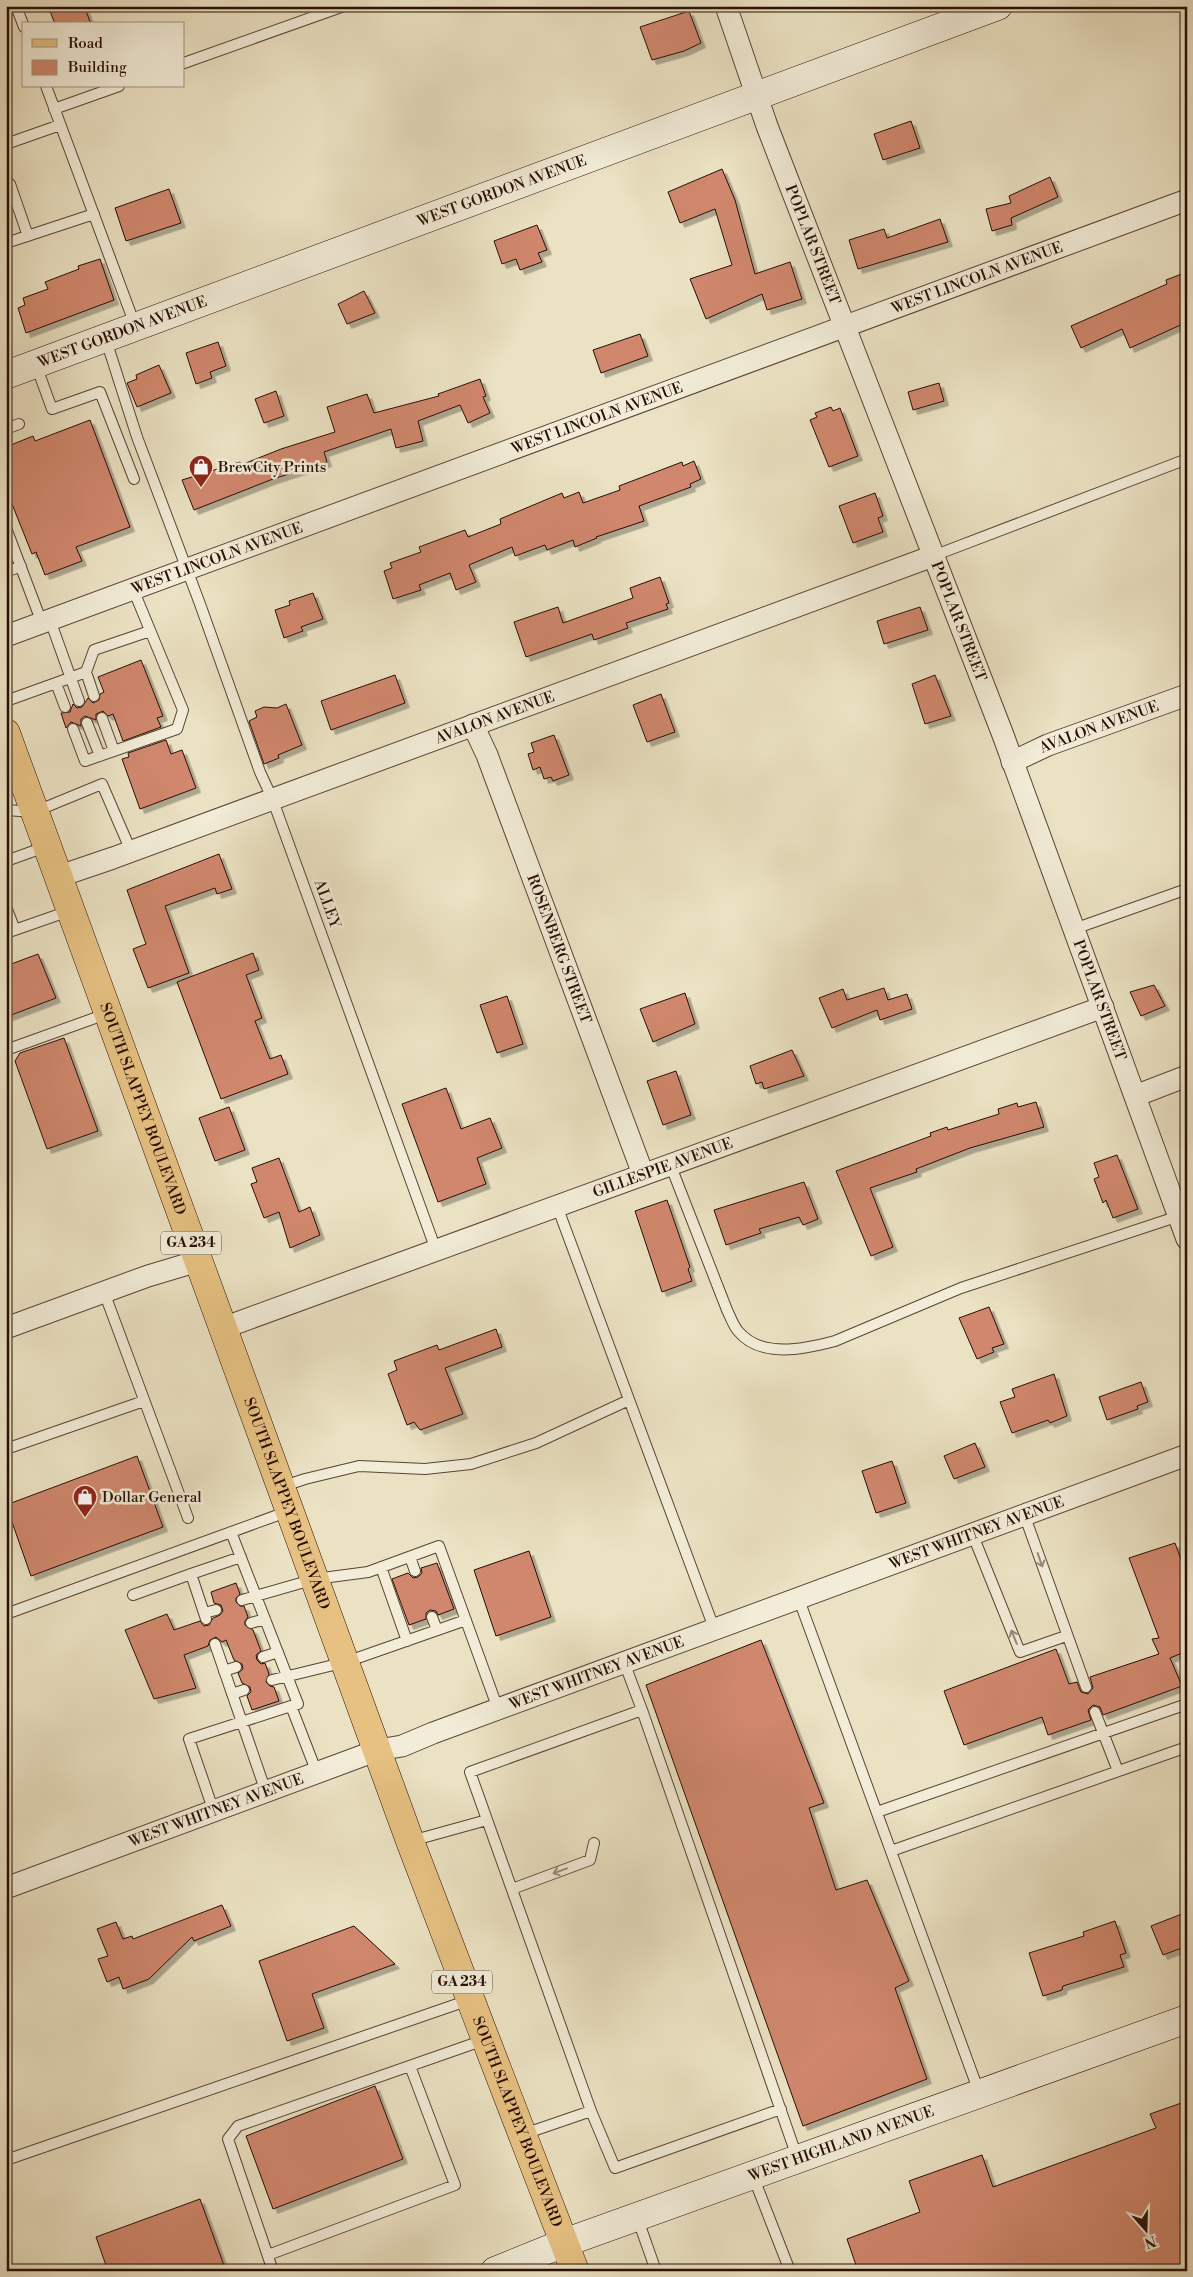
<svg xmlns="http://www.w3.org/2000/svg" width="1193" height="2277" viewBox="0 0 1193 2277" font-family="'Libre Bodoni',serif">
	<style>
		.building { fill: #d0876d; stroke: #280e04; filter: url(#shadow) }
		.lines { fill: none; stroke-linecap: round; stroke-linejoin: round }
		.lane-casing { stroke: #594334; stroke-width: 12 }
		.street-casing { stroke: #594334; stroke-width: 23 }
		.secondary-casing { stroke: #280e04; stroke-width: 29 }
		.primary-casing { stroke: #280e04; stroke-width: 29 }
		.lane { stroke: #f2ecd8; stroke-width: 10 }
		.street { stroke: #f2ecd8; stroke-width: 21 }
		.secondary { stroke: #f2ecd8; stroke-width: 28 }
		.primary { stroke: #e6c182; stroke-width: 28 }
		.oneway { stroke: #978879 }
		.labels { text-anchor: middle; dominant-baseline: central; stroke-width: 5; stroke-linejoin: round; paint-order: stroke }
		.shield { fill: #f2ecd8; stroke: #655144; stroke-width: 1 }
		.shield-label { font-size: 14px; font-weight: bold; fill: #280e04 }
		.street-label { font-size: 15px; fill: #280e04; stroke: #f2ecd8 }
		.poi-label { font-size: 15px; fill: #280e04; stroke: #f2ecd8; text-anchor: start }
	</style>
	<defs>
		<filter id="shadow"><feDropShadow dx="4.5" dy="4.5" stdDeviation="0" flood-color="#0004"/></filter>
	</defs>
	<rect width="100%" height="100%" fill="#ebe2c3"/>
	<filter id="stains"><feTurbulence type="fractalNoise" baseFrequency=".004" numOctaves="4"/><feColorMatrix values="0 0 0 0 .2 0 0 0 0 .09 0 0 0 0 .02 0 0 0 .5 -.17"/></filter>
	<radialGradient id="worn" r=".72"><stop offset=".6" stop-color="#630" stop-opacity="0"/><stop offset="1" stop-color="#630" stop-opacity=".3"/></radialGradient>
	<path class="building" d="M48,6H84L91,24H55Z
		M689,11L701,43L684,51L652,60L640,27Z
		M911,121L920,148L883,160L874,134Z
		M722,169L735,200L755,274L790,262L802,299L767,310L762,294L706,319L690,279L732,265L715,209L680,223L668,192Z
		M1050,177L1058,197L1011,218L1012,225L992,231L986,209L1011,203L1009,196Z
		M169,189L181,223L126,241L115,208Z
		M940,219L948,242L858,269L849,240L884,229L887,238Z
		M537,225L547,250L538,253L542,262L520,270L516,259L502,264L494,241Z
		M100,259L114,300L26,333L18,308L25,305L23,298L48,289L45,282L79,269L78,266Z
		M1187,272V322L1130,348L1122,329L1081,348L1071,326L1167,284L1166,280Z
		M364,291L375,313L347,324L338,304Z
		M640,334L648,356L601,373L593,350Z
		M218,342L226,366L210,372L212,378L196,384L186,353Z
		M159,365L171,393L137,407L127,383L137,379L136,375Z
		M480,379L486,396L483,397L490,413L468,423L460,405L418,421L423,441L396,448L391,429L324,452L327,462L273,479L194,510L182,480L240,462L241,465L281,449L335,432L327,407L367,394L374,413L439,396L438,394Z
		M939,383L944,401L913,410L908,392Z
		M276,391L284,416L264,423L255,399Z
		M831,407L833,411L840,408L858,456L829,467L810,420L817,417L815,413Z
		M90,420L130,527L76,547L82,561L45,575L36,552L32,554L6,489V447L33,436L35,441Z
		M694,461L701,479L690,484L691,487L639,506L644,521L596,537L597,538L575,547L573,540L547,550L545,545L515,556L512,547L469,565L476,582L456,590L450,573L419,585L421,590L393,599L384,571L392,568L390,563L421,552L419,547L465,530L468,537L501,524L500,519L562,493L564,498L579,492L583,503L620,490L619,486L682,462L683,466Z
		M875,493L883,516L878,518L883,532L853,543L839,506Z
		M660,577L669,603L666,604L668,609L626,623L628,628L594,640L592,634L526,657L514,622L558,607L563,623L633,598L630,588Z
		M313,593L323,619L301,627L303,631L284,638L275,610L290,605L289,601Z
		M920,607L928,630L884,644L877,621Z
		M141,660L163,716L157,718L161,727L123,741L113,714L108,716L103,711L96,714V720L85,716L81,719V726L71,722L66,728L61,713L70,712L73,704L77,708L82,707L88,698L93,703L99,700L100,694L104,692L98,677Z
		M395,675L405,703L331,730L321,701Z
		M935,675L951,716L925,724L912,684Z
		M661,694L675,732L647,742L633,705Z
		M286,704L302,745L278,755L279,758L264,764L249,721L257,717L255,711L264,707L277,708Z
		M554,735L569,775L553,781L551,777L544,779L540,767L533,770L528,754L534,752L531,743Z
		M166,740L171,754L182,750L196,788L140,809L122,759L129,757L128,753Z
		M219,854L232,889L217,894L215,888L165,906L189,973L148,988L133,949L146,944L127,890Z
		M253,953L259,970L246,975L262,1018L255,1021L270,1059L281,1055L288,1074L221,1099L177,982Z
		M38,954L56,998L6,1017V966Z
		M1154,985L1165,1006L1141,1016L1130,992Z
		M884,988L888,1000L907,994L912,1009L880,1020L877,1010L832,1028L819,998L843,989L847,1000Z
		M685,993L695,1024L653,1042L640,1009Z
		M507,996L523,1044L497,1053L480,1005Z
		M64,1038L98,1131L47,1149L15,1061L20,1053Z
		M792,1050L804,1076L764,1089L762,1082L756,1084L750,1066Z
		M676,1071L691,1115L663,1125L647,1081Z
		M446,1088L461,1129L490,1118L502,1148L477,1158L486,1184L438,1202L402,1104Z
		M1036,1102L1044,1127L970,1148L916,1169L917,1172L870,1188L893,1247L871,1256L836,1171L931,1136L930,1133L947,1127L948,1130L999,1114L998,1109L1017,1103L1018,1107Z
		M229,1107L245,1150L215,1161L199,1118Z
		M1117,1155L1138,1209L1113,1218L1106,1200L1103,1203L1094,1179L1099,1177L1094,1163Z
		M279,1158L299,1212L310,1207L320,1235L290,1248L279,1212L264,1218L251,1184L257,1182L252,1168Z
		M804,1182L818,1219L803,1225L799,1217L759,1229L761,1233L726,1245L714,1210Z
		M667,1200L690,1267L688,1269L692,1281L662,1292L635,1211Z
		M989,1307L1004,1344L992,1348L994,1352L977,1359L959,1318Z
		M496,1329L502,1347L445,1368L463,1414L420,1430L414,1422L407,1425L388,1374L397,1370L394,1361L437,1345L439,1350Z
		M1054,1374L1067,1416L1050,1423L1048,1420L1012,1433L1000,1402L1015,1397L1012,1389Z
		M1141,1382L1148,1402L1137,1406L1138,1409L1107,1420L1099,1397Z
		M975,1443L985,1467L954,1479L944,1456Z
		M137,1456L163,1527L31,1576L6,1505Z
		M892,1461L906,1503L876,1513L862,1471Z
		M1175,1543L1187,1576V1651L1170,1658L1182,1686L1103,1715L1100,1707L1093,1705L1088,1710L1091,1720L1048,1735L1042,1717L964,1745L944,1691L1056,1649L1069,1684L1077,1682L1081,1692L1088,1694L1093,1688L1090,1677L1159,1654L1152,1639L1159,1638L1129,1558Z
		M529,1551L551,1617L496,1636L474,1570Z
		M437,1563L454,1609L438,1615L436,1611L430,1610L426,1613V1619L409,1625L392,1579L408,1573L413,1578L418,1577L422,1573L421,1568Z
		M236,1583L240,1594L236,1598V1602L240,1606H244L248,1617L245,1621V1625L253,1630L261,1651L256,1655L257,1660L261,1664L265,1663L269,1674L266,1682L270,1686L274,1687L279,1701L252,1710L247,1696L251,1692L250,1687L242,1683L238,1673L243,1669L242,1664L234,1660L226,1640L222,1642L216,1637L210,1640L208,1646L184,1655L196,1688L154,1699L125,1630L167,1614L174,1630L200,1621L204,1626L209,1625L213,1618L220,1615L223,1611L221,1605L214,1603L211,1592Z
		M761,1640L824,1803L809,1808L836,1890L867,1880L909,1981L895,1988L927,2079L803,2126L646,1685Z
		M222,1905L231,1926L194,1941L192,1937L149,1979L123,1989L119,1977L107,1982L98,1959L108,1956L97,1929L116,1922L123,1939L132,1936L133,1939Z
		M1187,1912V1946L1163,1955L1151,1926Z
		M1115,1921L1126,1953L1120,1955L1124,1967L1063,1986L1062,1990L1043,1996L1029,1953L1084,1936L1083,1932Z
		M354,1926L395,1964L312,1994L324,2028L287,2041L259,1961Z
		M375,2086L403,2159L273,2209L246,2136Z
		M1187,2101V2271H858L847,2239L920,2212L909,2181L982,2155L993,2187L1156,2128L1150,2114Z
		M200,2199L226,2271H108L96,2237Z"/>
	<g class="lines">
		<defs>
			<path id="lane" d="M16,6L24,27
				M184,63L344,6
				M46,86L135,325
				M54,109L119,86
				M6,144L60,125
				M6,186L10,184L28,236
				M6,243L94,214
				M106,340L137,437L200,604L260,772L272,798L436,1250
				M36,365L52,409L100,392L134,479
				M6,429L19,424
				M6,528L42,623
				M933,556L1187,459
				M6,572L21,566
				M50,620L79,701
				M86,672L94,650L150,631
				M56,683L86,672L94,696
				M6,701L56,683L65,707
				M102,718L114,751
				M87,723L100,756
				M73,729L85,761L177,729L183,710L133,589
				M6,810L34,812L102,784L131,851
				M6,861L45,847
				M6,907L15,930
				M1074,929L1187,889
				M6,933L69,911
				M6,1050L106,1014
				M670,1164L727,1310C730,1316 733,1325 738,1331C761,1359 805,1349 835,1341L961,1288L1179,1216
				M557,1206L714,1628
				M104,1292L188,1518
				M6,1449L144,1401
				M281,1487L305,1479L359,1466L425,1469L471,1464L536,1443L629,1400
				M1024,1514L1086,1687
				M231,1532L298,1704L291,1706L317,1773
				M972,1533L1020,1652L1066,1636
				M410,1557L415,1571
				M381,1567L407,1641
				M133,1595L191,1574
				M798,1597L979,2092
				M242,1600L315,1579L368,1572L439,1546L498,1709
				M204,1613L216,1610
				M6,1614L289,1511
				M432,1617L437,1630
				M206,1619L191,1574L241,1557
				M251,1623L265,1619
				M215,1644L266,1792
				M263,1657L278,1652
				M624,1662L642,1710
				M224,1671L236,1667
				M272,1680L346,1662L466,1620
				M232,1694L244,1690
				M1095,1712L1118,1771
				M214,1812L189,1739L291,1706
				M877,1812L1187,1704
				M411,1841L487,1820
				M891,1851L1187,1747
				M512,1889L590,1860L594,1843
				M591,2111L615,2168L781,2109
				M524,2134L591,2111L470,1772L642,1710L797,2157
				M6,2160L469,2000
				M753,2176L790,2271
				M637,2217L656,2271
				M268,2255L455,2185L410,2066
				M273,2271L228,2139L238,2126L484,2040"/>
			<g id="street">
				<path id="s1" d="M726,6L767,126L1003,735L1187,1239"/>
				<path id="s2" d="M6,636L1187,200"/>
				<path id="s3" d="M473,725L487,755L643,1174"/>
				<path id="s4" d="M1012,762L1048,745L1187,695"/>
				<path id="s5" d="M57,877L113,858L933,556"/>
				<path d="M1135,1096L1187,1076"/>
				<path d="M6,1328L148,1276L198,1261"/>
				<path id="s6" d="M223,1328L1103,1007"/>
				<path id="s7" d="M6,1888L378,1750L402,1746L433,1733L1187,1455"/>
			</g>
			<g id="secondary">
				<path id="s8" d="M6,375L998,6"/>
				<path id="s9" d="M495,2271L564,2243L1187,2019"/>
			</g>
			<g id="primary">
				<path id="s10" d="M6,733L410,1841C464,1985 520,2127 575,2271"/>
			</g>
		</defs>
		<use href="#lane" class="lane-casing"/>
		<use href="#street" class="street-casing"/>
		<use href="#secondary" class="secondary-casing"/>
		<use href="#primary" class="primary-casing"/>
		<use href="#lane" class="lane"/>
		<use href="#street" class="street"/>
		<use href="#secondary" class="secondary"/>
		<use href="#primary" class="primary"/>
	</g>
	<defs><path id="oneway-shaft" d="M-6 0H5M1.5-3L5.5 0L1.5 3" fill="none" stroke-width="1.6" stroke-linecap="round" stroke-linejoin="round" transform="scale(1.25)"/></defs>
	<g class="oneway">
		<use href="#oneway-shaft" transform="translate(1040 1560) rotate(71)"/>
		<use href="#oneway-shaft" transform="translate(1014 1637) rotate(-112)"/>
		<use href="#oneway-shaft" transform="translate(560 1871) rotate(160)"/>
	</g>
	<defs>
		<symbol id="shop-pin" viewBox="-11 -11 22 30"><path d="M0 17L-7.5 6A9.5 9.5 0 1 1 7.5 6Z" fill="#8f2418" stroke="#f2ecd8"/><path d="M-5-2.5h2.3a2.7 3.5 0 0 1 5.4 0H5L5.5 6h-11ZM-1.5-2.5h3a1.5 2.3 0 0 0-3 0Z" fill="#fff"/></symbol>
	</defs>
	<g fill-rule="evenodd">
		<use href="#shop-pin" x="187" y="453" width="28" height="38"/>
		<use href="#shop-pin" x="71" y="1483" width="28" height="38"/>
	</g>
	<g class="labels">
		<g class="shield">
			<rect x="161" y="1231.5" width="60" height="23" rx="4"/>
			<rect x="432" y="1970.5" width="60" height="23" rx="4"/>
		</g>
		<g class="shield-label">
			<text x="191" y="1243">GA 234</text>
			<text x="462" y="1982">GA 234</text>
		</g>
		<g class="street-label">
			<text stroke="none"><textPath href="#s8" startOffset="529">WEST GORDON AVENUE</textPath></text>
			<text stroke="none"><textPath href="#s1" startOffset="254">POPLAR STREET</textPath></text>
			<text stroke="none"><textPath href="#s2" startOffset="1035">WEST LINCOLN AVENUE</textPath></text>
			<text stroke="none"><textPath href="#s8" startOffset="124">WEST GORDON AVENUE</textPath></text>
			<text stroke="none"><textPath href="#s2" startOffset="630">WEST LINCOLN AVENUE</textPath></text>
			<text stroke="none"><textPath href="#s2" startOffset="225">WEST LINCOLN AVENUE</textPath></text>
			<text stroke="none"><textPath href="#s1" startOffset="658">POPLAR STREET</textPath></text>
			<text stroke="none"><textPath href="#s5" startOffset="466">AVALON AVENUE</textPath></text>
			<text stroke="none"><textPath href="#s4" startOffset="94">AVALON AVENUE</textPath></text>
			<text transform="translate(327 904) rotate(70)">ALLEY</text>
			<text stroke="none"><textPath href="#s3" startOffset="240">ROSENBERG STREET</textPath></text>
			<text stroke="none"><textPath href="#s1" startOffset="1062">POPLAR STREET</textPath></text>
			<text stroke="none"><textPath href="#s10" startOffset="400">SOUTH SLAPPEY BOULEVARD</textPath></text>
			<text stroke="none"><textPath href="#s6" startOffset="468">GILLESPIE AVENUE</textPath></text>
			<text stroke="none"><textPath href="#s10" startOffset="820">SOUTH SLAPPEY BOULEVARD</textPath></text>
			<text stroke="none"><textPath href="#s7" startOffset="1034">WEST WHITNEY AVENUE</textPath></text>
			<text stroke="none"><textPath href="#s7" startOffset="629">WEST WHITNEY AVENUE</textPath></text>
			<text stroke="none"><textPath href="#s7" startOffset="224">WEST WHITNEY AVENUE</textPath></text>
			<text stroke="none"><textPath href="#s10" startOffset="1480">SOUTH SLAPPEY BOULEVARD</textPath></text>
			<text stroke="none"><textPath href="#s9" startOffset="369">WEST HIGHLAND AVENUE</textPath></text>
		</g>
		<g class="poi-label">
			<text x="218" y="467">BrewCity Prints</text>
			<text x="102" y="1497">Dollar General</text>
		</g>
	</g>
	<rect width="1193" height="2277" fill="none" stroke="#ebe2c3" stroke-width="25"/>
	<rect x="8" y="8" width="1178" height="2262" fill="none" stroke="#280e04" stroke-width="2.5"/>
	<rect x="12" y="12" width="1168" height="2252" fill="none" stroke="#280e04"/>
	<rect x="22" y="22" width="162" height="65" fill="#f2ecd8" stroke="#a19383"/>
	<rect x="32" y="39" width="25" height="8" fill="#e6c182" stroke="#a19383"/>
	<text x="68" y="48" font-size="15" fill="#280e04">Road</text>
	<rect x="32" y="60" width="25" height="15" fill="#d0876d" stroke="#a19383"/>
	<text x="68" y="72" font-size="15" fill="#280e04">Building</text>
	<g transform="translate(1146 2230) rotate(160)" stroke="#f2ecd8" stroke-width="4" paint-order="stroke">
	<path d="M0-4L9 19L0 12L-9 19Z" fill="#280e04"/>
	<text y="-8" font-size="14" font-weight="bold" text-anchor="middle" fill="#280e04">N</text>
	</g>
	<rect width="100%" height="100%" filter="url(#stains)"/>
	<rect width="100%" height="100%" fill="url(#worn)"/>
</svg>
